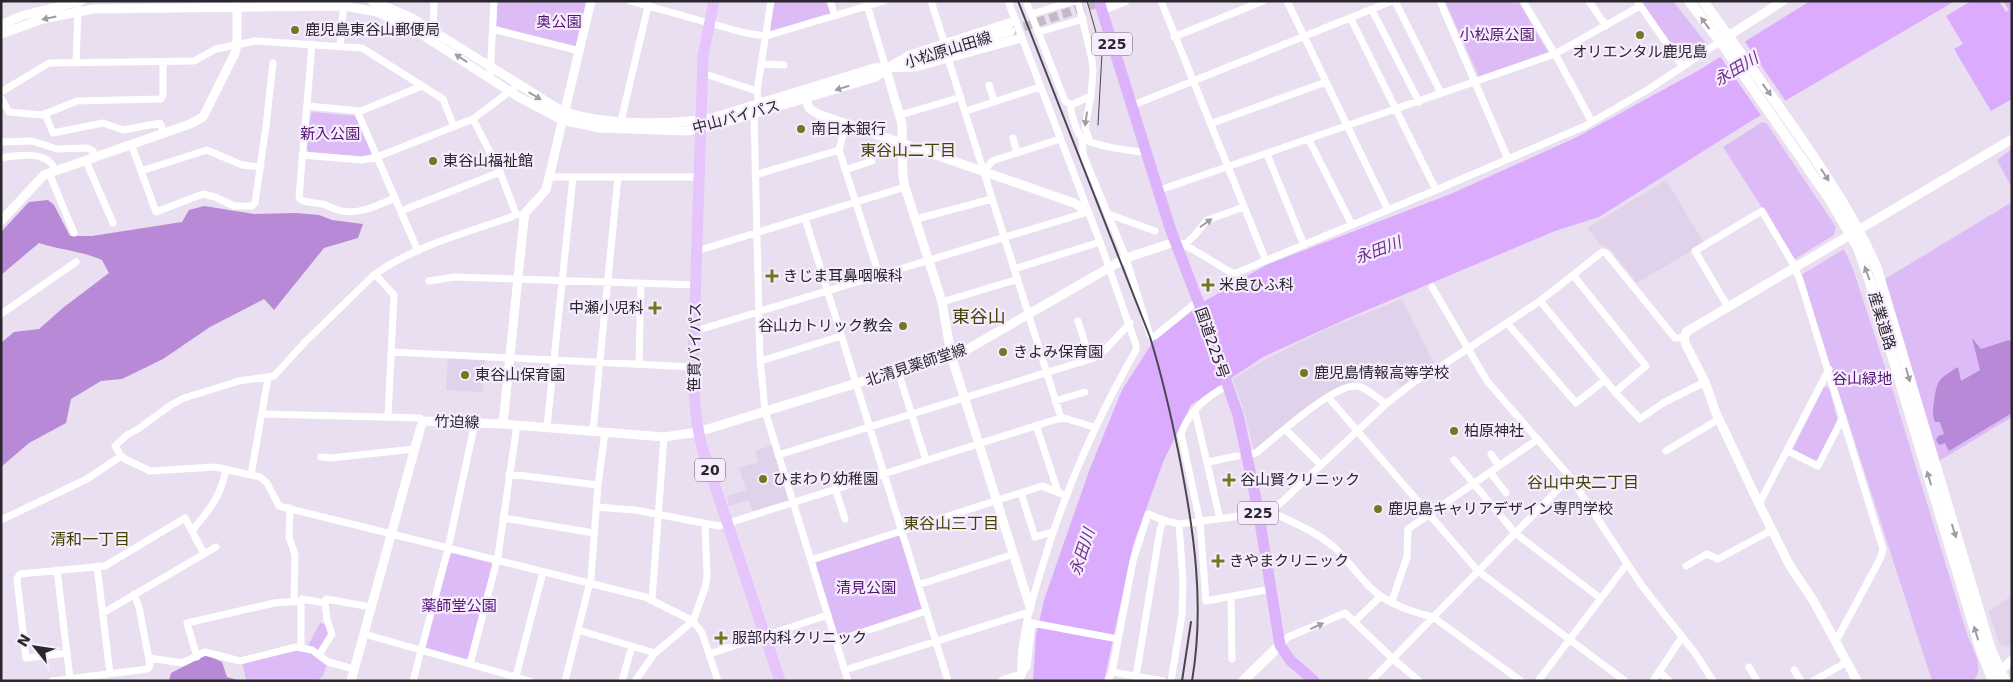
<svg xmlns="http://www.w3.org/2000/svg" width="2013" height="682" viewBox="0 0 2013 682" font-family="'DejaVu Sans','Noto Sans JP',sans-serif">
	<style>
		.built { fill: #dfd2ea }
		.green { fill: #ddbbf7 }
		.forest { fill: #b789d7 }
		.water { fill: #dbacfd }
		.pier { fill: #e9dff0 }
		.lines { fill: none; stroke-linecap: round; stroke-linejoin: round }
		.tertiary-tunnel { stroke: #c3bac9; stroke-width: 9; stroke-dasharray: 9 4.5; stroke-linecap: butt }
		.minor { stroke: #fff; stroke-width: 7 }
		.tertiary { stroke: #fff; stroke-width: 9 }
		.secondary { stroke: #fff; stroke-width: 10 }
		.primary { stroke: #e5c5fb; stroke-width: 11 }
		.trunk { stroke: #dcb2fa; stroke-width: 11 }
		.tram { stroke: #4b474f; stroke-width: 1 }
		.rail { stroke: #4b474f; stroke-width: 2 }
		.oneway { fill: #9f9da0 }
		.poi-dot { fill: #727822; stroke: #f6ecfd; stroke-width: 2 }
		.labels { text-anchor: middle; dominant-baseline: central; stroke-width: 4.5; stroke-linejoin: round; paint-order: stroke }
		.shield { fill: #f6ecfd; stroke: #66616b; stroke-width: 1 }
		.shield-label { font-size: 14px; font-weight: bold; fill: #29262c }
		.park-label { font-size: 15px; fill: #521472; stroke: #f6ecfd }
		.poi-label { font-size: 15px; fill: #29262c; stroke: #f6ecfd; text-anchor: start }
		.street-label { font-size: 15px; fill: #29262c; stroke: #f6ecfd }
		.water-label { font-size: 16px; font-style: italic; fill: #6b308d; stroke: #f6ecfd }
		.neighbourhood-label { font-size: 16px; fill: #3f4303; stroke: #f6ecfd }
		.quarter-label { font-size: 18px; fill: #3f4303; stroke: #f6ecfd }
	</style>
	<rect width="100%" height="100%" fill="#e9dff0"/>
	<path class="built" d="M1666,180L1704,243L1637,283L1611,250L1600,244L1587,228Z
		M1402,299L1436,367L1402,387L1379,360L1353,384L1254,450L1245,414L1233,379L1266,359L1329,328Z
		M448,358L485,360L483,392L446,390Z
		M772,445L789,501L753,512L749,500L729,506L727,496L746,490L739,468L758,462L755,451Z
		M2012,595V645L2009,647L2000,645L1989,612Z"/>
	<path class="green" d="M497,1H587L576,46L573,47L496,27Z
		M774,1H828L831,13L772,32L770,29Z
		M1445,1H1518L1548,52L1479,77Z
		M1641,1H1673L1705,42L1684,58L1677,53Z
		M314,112L356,116L372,152L370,156L366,157L309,152L306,149L311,113Z
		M1762,122L1767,124L1836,227L1834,235L1795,259L1723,147Z
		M2012,149V188L1997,160Z
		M2012,202V417L1939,461L1880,282Z
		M1844,249L1853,269L1891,385L1967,634C1972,648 1986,669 1973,681H1932L1801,275Z
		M1824,387L1829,388L1838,422L1818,462L1815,463L1792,451Z
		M897,536L900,537L922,610L841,638L838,636L816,565L817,561Z
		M452,553L491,563L493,566L468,658L465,659L427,648L425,646L450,556Z
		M320,623L326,624L330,633L317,657L327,664L323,676L317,681L246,680L242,662L295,651H305Z"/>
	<path class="forest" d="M48,200L54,205L70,236H92L182,222L189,210L204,206L254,214L296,213L319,215L332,220L363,224L358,238L324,248L274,310L264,299L210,327L163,359L122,379L101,381L71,399L66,423L29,443L1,467V343L14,332L39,329L64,307L109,273L102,260C82,251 60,250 39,243L1,275V232L29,202Z
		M1972,338L1981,349L2009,340L2012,344V413L1949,451L1945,443L1939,445L1936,440L1938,436L1944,434L1940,422H1935C1932,415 1933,410 1934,402C1937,379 1939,379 1958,367L1961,381L1980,370Z
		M206,655L222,662L227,677L240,681H169L171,673Z"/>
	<path class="water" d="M1810,1H1955L1751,121L1599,217L1555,231L1346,319L1263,357L1191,405L1164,460L1133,545L1104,681H1033L1036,635L1045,597L1089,471L1122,390L1154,340L1178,317L1266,265L1453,193L1577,137L1701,69Z
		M1971,1H1999L2006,12L2009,10L2003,1H2012V99L1991,111L1954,49L1963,44L1946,16Z"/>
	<path class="pier" d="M1743,39L1787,103L1763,118L1719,55Z"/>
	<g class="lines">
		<path class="tertiary-tunnel" d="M1011,31L1103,1"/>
		<path class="minor" d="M630,1L745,33L766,36L884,1
			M830,1L835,16
			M866,1L886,69
			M931,1L945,45
			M1008,1L1100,242L1136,345V350C1095,422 1062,497 1039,577C1029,611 1019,644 1021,681
			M1026,1L1065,101L1071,105C1070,111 1077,134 1082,138C1094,146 1130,151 1144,152
			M1161,1L1266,261
			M1287,1L1388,210
			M1395,1L1441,93
			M1440,1L1508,159
			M1523,1L1555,54L1592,122
			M1589,1L1606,26
			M1637,1L1683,67
			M1372,10L1419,102
			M1032,14L1074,1
			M1351,19L1436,190
			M493,29L580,51
			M1039,32L1083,19
			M433,36L434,1
			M1174,37L1263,1
			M312,44L299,198C305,204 315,202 322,204C327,205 332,208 337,210C358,216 376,206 395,198
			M340,46L344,1
			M948,58L1061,418
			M76,63L78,8
			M761,64L784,65
			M702,73L757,91
			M490,78L494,1
			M989,85L994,101
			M1,92L49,63L194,61L216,49L255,41L362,48L443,99L454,127
			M1,98L9,112L42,115L77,101L161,99L163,95V62
			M759,105L757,91L771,1
			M1071,105L1091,96L1093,71L1092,60L1078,1
			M307,106L361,111L422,86
			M1131,106L1392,1
			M357,111L418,251
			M966,111L1040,87
			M45,114L53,133L103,123L123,130L160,123L164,133
			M754,114L760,358L765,411L848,681
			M900,115L961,97
			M473,119L500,172L516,214L519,215
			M621,121L649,2
			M846,123L839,150L879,275
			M1210,124L1326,82
			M1013,138L1017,153
			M1082,138L1083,154L1126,258L1150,335L1152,337L1155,336L1198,301
			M1309,140L1352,225
			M1090,141L1085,128L1091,96
			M1,142L32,141L57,149L88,148L93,151L95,158
			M131,144L156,212L203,194L215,197L234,206H252L255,203L266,126L273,63
			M1267,154L1304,245
			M302,155L362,160L377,157L473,119L518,85
			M1,158C17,155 48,150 55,170
			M86,161L113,223
			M845,170L872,161
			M141,171L207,150L242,165L261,167
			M984,171L992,161L1060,139
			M49,173L74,233
			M755,175L839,150
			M549,177H699
			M1157,191L1555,54L1640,6
			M401,211L500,172
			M516,214L511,217C465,233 415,246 375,274L305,342L274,376L239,381L184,398L171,405L138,429L127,435L115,446L121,456L127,460L150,471L215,467L260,477L267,483L279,506L645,597L693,621L702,633L718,681
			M1108,214L1155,231
			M805,218L948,681
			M916,219L992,199
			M1175,242L1192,249L1232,273H1236L1436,190L1585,126L1649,89L1724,39
			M1180,243L1185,244L1194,236L1207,220L1244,207
			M697,251L905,187
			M1014,269L1100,242
			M375,274L394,295L388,417
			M1573,275L1646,366L1615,392
			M429,281L454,277L696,285
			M1432,287L1487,381L1570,477L1642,586L1695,653L1713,681
			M1540,301L1615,392L1640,419L1663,403L1705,382
			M942,302L1018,279
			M1728,307L1695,251L1762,211L1792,262L1800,280L1883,549L1880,559L1836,641
			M1,314L76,262
			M1078,321L1090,359
			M1507,323L1576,403L1605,380
			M695,331L1088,212
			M391,352L693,367
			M761,361L841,336
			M639,364L641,283
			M898,371L926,460
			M1228,386C1207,395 1188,413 1181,434L1200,522L1206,601L1271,589
			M1328,397L1478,571L1625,681
			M1055,401L1085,392
			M1195,411L1220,519
			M263,414L420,418L424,421
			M1036,425L1058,492
			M547,427L573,177
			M1286,430L1321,465
			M593,431L618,177
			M1666,451L1719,419
			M1788,451L1818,466L1843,417
			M1491,454L1499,466
			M778,455L1094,358L1104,351L1130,323
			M1247,455L1256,453C1276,437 1332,385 1356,386C1365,386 1378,399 1386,404
			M321,457L331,458L414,449
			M1454,460L1515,533L1600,598
			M1208,462L1237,456
			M1490,472L1506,493
			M509,474L598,485
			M251,475L268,378
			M835,488L845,519
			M1021,493L1035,537L1052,532
			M1759,504L1829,369
			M596,507L635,510L719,526L1054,420L1064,418L1094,427
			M290,508L289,537L295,555L294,601
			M1271,512C1292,522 1317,532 1335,548C1348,560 1358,576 1371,588C1386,603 1412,612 1433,617L1521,681
			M503,518L594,533
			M1,520L87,479L121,456
			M192,531C210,508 220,499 226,469
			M811,560L1042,486L1067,496
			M97,566L110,674
			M1686,566L1707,554L1718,559L1772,530
			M57,570L70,679
			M918,585L1014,554
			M1231,597L1232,659
			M652,600L664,437
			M301,601L302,599L325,603L326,599L371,607
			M1392,601L1407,557L1408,529L1538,439
			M103,613L216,547
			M1354,622L1381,596
			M578,630L655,653
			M364,634L530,681
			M836,641L926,611
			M1280,645L1288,637L1345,613L1392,658L1419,681
			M67,653L26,658L17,579L20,574L105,566L185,518L204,554
			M709,654L828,615
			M319,655L332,634L327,620L325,603
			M197,657L187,623L274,603L301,601V648
			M149,658L182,663L205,652L240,661L296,647L312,650L328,662L354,669
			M470,664L498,556L517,425
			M1749,667L1757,681
			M845,670L1029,612
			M1794,670L1801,681
			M1659,671L1669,681
			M1112,672L1163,681
			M1021,675L1027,667L1032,623L1118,639
			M1136,677L1160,530L1163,520L1179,524L1271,512L1386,404L1414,382L1431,373L1540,301L1602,252L1606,253L1675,338H1684
			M515,680L543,572
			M52,681L148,669L150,665L139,607L134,594
			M413,681L448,549L475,422
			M565,681L591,578L598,485L605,432
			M622,681L632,646
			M635,681L655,653L693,621L705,588L707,577L705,525
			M1108,681L1112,672L1133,561L1148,514L1163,520
			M1171,681L1182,615L1183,581L1179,524
			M1371,681L1570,477
			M1538,681L1627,564
			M1653,681L1682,637
			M1813,681L1847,662"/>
		<path class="tertiary" d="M372,1L412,18L557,108C594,126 672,125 712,118L874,68L915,67L1021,38
			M1101,10L1125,1
			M1,25L21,16L81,1
			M1,34L43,19L93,9L344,6L377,12L407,25L517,96L562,120L599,128L687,131L713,126L876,77L886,69L910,55L1015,21
			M1728,36L1783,1
			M899,65L1011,31
			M886,69L902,124L903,177L905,187L942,302L951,355L1030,607
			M805,99L810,109L818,114L1074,203L1088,212
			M1,221L44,175L190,124L203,117L235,53L237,45V1
			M503,424L524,219L525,213L546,190L591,1
			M1995,676L2012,660
			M351,681L421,426L424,421L503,424L664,437L698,432L968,349L1126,258L1175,242
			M1002,681L1021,675
			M1857,681L1813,600L1790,566L1759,504L1716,413L1705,382L1686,345L1684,338L1687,331L1691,329L2012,139"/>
		<path class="secondary" d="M1689,1L1725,48L1830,200L1858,248L1870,282L1981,651L1993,681
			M1703,1C1739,51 1775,100 1809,150C1835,189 1859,226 1877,269L1990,647L2000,671L2006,681
			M1243,681L1280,645"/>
		<path class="primary" d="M714,1L703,56L693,367C694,394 695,420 702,447L780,681"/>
		<path class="trunk" d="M1099,1L1170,228L1198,301L1238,415L1257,504L1280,645L1290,660L1314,681"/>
		<path class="tram" d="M1087,1L1102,53L1098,125"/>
		<path class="rail" d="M1018,1L1150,337C1162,376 1171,415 1179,455C1194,530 1205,605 1192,681
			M1182,681L1191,622"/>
	</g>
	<defs><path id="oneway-solid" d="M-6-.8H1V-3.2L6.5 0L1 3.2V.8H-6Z" transform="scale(1.25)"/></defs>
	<g class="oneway">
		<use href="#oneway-solid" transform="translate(49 18) rotate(168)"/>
		<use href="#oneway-solid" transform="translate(1705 23) rotate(-126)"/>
		<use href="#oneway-solid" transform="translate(461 58) rotate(-147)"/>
		<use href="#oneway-solid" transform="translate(842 88) rotate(163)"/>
		<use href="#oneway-solid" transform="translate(1767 90) rotate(54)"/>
		<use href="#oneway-solid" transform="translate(535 96) rotate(31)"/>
		<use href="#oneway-solid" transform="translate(1086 119) rotate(98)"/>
		<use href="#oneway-solid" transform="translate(1825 175) rotate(57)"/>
		<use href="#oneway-solid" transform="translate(1206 223) rotate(-35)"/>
		<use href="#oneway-solid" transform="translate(1867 273) rotate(-110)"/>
		<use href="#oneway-solid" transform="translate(1908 375) rotate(74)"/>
		<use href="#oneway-solid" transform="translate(1929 478) rotate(-107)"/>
		<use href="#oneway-solid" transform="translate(1954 531) rotate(73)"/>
		<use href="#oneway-solid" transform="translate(1317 626) rotate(-24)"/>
		<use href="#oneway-solid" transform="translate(1976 633) rotate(-107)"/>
	</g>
	<g class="poi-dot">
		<circle cx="295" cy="30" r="5"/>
		<circle cx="1640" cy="35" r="5"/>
		<circle cx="801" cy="129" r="5"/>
		<circle cx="433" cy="161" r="5"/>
		<path d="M769.5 268.5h5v5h5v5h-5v5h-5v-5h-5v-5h5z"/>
		<path d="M1205.5 277.5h5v5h5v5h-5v5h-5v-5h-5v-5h5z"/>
		<path d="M652.5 300.5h5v5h5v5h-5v5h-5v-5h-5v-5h5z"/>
		<circle cx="903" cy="326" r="5"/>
		<circle cx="1003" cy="352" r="5"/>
		<circle cx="1304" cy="373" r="5"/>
		<circle cx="465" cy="375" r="5"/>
		<circle cx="1454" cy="431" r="5"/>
		<circle cx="763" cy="479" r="5"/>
		<path d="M1226.5 472.5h5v5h5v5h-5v5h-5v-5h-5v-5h5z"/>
		<circle cx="1378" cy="509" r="5"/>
		<path d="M1215.5 553.5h5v5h5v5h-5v5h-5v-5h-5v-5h5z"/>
		<path d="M718.5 630.5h5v5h5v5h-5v5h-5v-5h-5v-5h5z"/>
	</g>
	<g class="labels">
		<g class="shield">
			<rect x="1092" y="32.5" width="40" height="23" rx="4"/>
			<rect x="695" y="458.5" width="30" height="23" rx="4"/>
			<rect x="1238" y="501.5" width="40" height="23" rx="4"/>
		</g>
		<g class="shield-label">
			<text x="1112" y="44">225</text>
			<text x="710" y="470">20</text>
			<text x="1258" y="513">225</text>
		</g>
		<g class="park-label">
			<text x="559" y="22">奥公園</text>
			<text x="1497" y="35">小松原公園</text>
			<text x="330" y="134">新入公園</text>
			<text x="1862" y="379">谷山緑地</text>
			<text x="866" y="588">清見公園</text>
			<text x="459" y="606">薬師堂公園</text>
		</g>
		<g class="poi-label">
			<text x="305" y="30">鹿児島東谷山郵便局</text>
			<text x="1640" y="52" text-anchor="middle">オリエンタル鹿児島</text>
			<text x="811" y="129">南日本銀行</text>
			<text x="443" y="161">東谷山福祉館</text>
			<text x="783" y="276">きじま耳鼻咽喉科</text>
			<text x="1219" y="285">米良ひふ科</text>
			<text x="644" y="308" text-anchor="end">中瀬小児科</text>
			<text x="893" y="326" text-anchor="end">谷山カトリック教会</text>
			<text x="1013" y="352">きよみ保育園</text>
			<text x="1314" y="373">鹿児島情報高等学校</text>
			<text x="475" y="375">東谷山保育園</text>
			<text x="1464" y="431">柏原神社</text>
			<text x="773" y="479">ひまわり幼稚園</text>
			<text x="1240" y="480">谷山賢クリニック</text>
			<text x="1388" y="509">鹿児島キャリアデザイン専門学校</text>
			<text x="1229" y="561">きやまクリニック</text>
			<text x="732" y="638">服部内科クリニック</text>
		</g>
		<g class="street-label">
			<text transform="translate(948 50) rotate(-17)">小松原山田線</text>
			<text transform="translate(736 117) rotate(-15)">中山バイパス</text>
			<text transform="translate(1882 321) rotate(73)">産業道路</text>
			<text transform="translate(1212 343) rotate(71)">国道225号</text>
			<text transform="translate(695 347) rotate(-89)">笹貫バイパス</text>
			<text transform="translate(916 365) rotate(-18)">北清見薬師堂線</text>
			<text transform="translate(457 422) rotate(2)">竹迫線</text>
		</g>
		<g class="water-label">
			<text transform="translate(1736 69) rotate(-31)">永田川</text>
			<text transform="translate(1378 250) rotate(-21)">永田川</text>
			<text transform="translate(1082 552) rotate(-72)">永田川</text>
		</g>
		<g class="neighbourhood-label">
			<text x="908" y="150">東谷山二丁目</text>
			<text x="1583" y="482">谷山中央二丁目</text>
			<text x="951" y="523">東谷山三丁目</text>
			<text x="90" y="539">清和一丁目</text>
		</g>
		<g class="quarter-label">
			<text x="979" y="316">東谷山</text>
		</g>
	</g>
	<rect width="2013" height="682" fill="none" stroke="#29262c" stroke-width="5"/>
	<g transform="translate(35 647) rotate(300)" stroke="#f6ecfd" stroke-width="4" paint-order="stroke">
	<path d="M0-4L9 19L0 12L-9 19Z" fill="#29262c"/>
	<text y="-8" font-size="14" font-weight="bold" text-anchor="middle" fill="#29262c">N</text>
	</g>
</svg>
